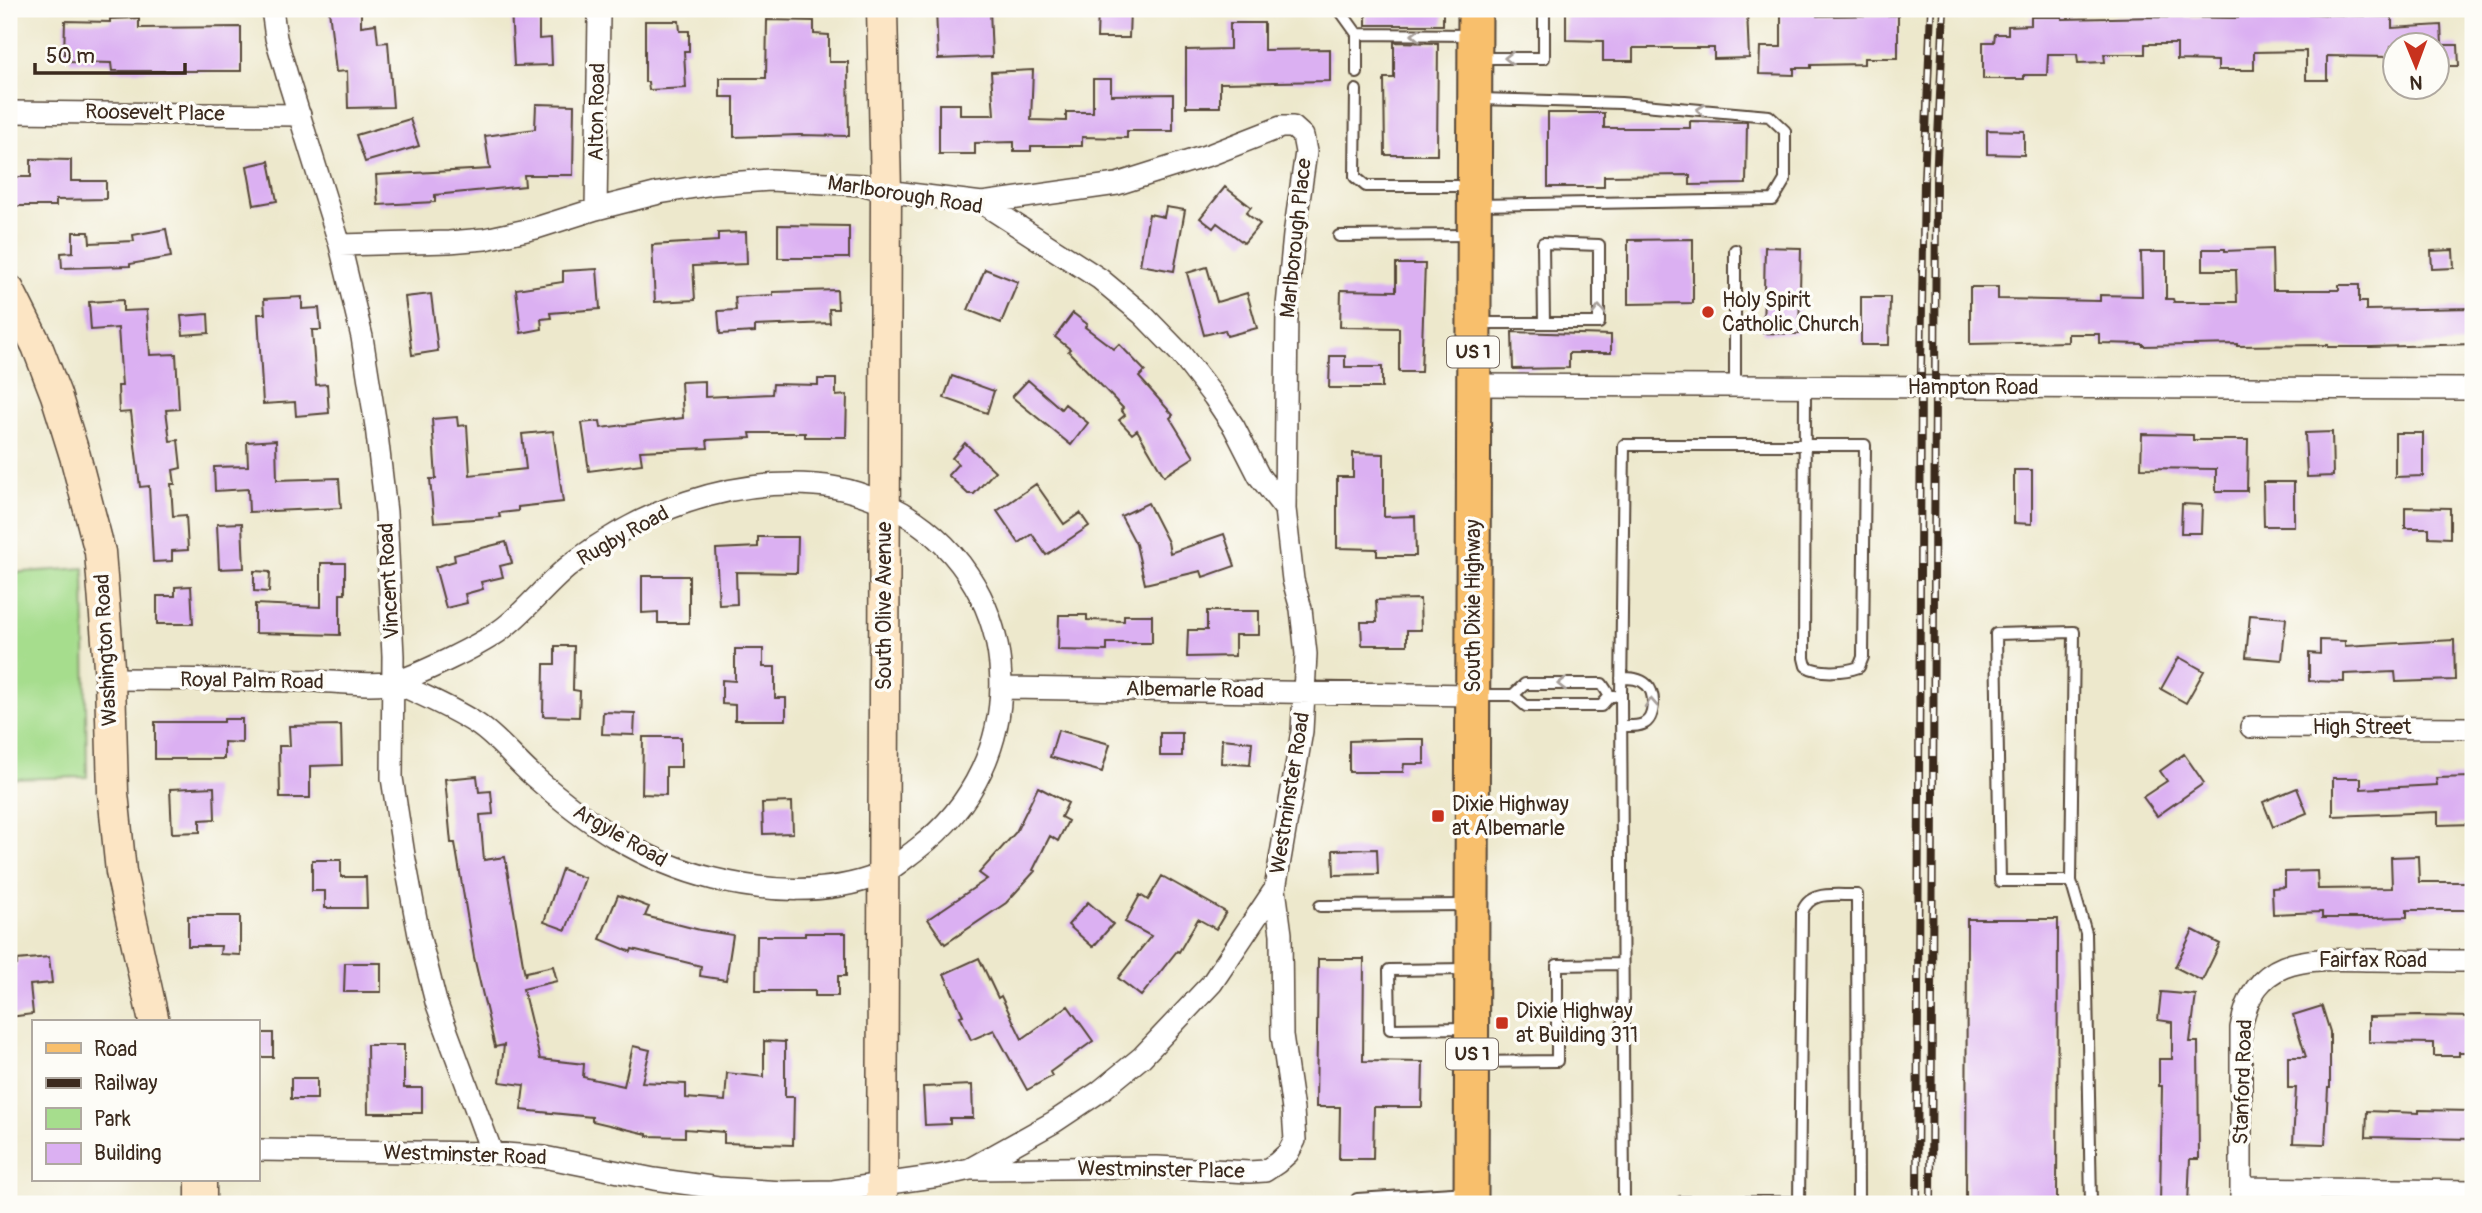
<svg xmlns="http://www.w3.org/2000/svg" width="2482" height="1213" viewBox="0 0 2482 1213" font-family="Pangolin,sans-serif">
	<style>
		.green { fill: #a6dd8d; stroke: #708456; stroke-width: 2 }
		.building { fill: #dbb0f2 }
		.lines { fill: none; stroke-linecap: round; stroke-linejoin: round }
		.lane-casing { stroke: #564638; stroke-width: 14 }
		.street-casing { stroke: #564638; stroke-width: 24 }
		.secondary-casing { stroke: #564638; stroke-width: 33 }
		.primary-casing { stroke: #564638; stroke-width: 37 }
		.lane { stroke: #fff; stroke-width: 10 }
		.street { stroke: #fff; stroke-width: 21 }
		.secondary { stroke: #fce5c4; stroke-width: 30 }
		.primary { stroke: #f8bf6c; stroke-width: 33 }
		.rail-casing { stroke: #3b2a1e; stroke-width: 8 }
		.rail { stroke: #fdfcf7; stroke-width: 5; stroke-dasharray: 16; stroke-linecap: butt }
		.oneway { stroke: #a79f9a }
		.poi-dot { fill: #c8321e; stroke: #fdfcf7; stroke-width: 2.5 }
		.labels { text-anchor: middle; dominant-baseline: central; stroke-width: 7; stroke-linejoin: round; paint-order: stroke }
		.shield { fill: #fdfcf7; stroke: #75695f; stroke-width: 2 }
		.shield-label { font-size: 19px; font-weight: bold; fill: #3b2a1e }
		.street-label { font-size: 21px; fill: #3b2a1e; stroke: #fdfcf7 }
		.poi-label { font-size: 21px; fill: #3b2a1e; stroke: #fdfcf7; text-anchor: start }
	</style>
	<rect width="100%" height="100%" fill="#fdfcf7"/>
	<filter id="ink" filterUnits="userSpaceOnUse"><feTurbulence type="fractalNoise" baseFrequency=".0143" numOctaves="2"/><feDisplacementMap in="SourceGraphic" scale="14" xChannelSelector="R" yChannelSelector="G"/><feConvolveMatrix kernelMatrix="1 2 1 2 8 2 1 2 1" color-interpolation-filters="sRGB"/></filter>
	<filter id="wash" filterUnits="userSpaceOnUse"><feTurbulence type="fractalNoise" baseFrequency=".00686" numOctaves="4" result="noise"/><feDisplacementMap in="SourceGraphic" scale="28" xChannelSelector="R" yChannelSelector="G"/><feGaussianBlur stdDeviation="1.57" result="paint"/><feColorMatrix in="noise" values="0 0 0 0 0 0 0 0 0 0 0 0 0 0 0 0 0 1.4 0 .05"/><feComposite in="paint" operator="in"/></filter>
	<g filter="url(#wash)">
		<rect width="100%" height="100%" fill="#ede8cc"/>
		<path class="green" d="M84,568L87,777L9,779V573Z"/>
		<g id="blocks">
			<path class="building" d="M329,9H361V26L376,24L378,43L388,42L393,107L348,108L347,71L336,72Z
				M511,9H539V39L551,38L552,65L514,66Z
				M936,9H990L992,57L938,59Z
				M1098,9H1130L1129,38H1097Z
				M1366,9H1443V25H1366Z
				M1566,9H1595L1594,13H1650V9H1680V13L1747,10L1749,58L1714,59V48H1633V61H1603V41L1566,40Z
				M1781,12H1817V16L1898,15V58H1864V64L1811,65V68H1794V75L1759,74L1760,47H1781Z
				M2263,12L2392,17V28L2441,25L2442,45H2458L2459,66H2437V46H2441H2391V57L2327,56V80H2306V51L2254,52V70H2218V61L2177,60V44H2145V54H2104L2105,62L2078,63L2077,54H2048L2047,75H2024V79H1983V42H1994L1995,34H2008V26L2031,25V17H2062V19L2159,17L2238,18V15H2263Z
				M139,18V28L241,27V71H112L111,63L70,62V54H64L65,21L110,22V19Z
				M767,20L814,21V34L829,35V62H848L849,136L799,135L734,137V97H720V78H766Z
				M645,21H679L680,31H689V51H684L686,88L649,90L648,82H645Z
				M1230,23H1264V50L1330,49V81L1220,83V107H1186V50L1230,49Z
				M1394,42L1438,43L1437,155H1385L1384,78H1394Z
				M1033,70L1031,120L1066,121V112H1093V79H1111V95L1173,94V131H1127V138L1082,137V146H1031V151H1014V142L975,143V154H939V104H960V115H994L991,72Z
				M536,104L574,105L573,175H524L525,186L435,195V202L378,205L376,175L490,169L485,136L535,129Z
				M1548,113H1604V128H1690V121L1747,122L1746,184L1690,185V175L1604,176V187H1548Z
				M410,119L419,146L365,162L356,135Z
				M1987,130L2024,131V155L1987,154Z
				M31,159L71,160V181H106V199L56,200V206H9V177H31Z
				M269,161L277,201L254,205L247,166Z
				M1225,187L1251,207L1246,213L1260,224L1244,243L1217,223L1213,228L1200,218Z
				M1166,207L1185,210L1174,271L1140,265L1149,214L1164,217Z
				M778,225L849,226V258H778Z
				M166,229L171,257L130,264V266L62,268L61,253L73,252V232H89L90,243L134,241L133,235Z
				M746,232L747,264L693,266L695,300L655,302L652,245L718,241V233Z
				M1693,239V303L1628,304V240Z
				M1765,247L1801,248L1799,334L1763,333Z
				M2203,249H2225V251L2272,249L2273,290H2339V285H2359V302H2366V310L2473,308V344L2372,347H2328V345L2237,346V344L2143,346V344L2099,343V334H2068V342L1970,344V287H1998V299L2100,301V295L2142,296L2141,252H2166V299H2173L2174,302H2237L2236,270H2203Z
				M2453,250L2454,268L2432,269L2431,251Z
				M1396,264H1425L1421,372H1399V328L1340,327L1341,290L1396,291Z
				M1207,267L1217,302L1247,293L1257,328L1227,336L1225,330L1204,335L1187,273Z
				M597,269L600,309L550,313L551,318L541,319L542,329L521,333L516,289L563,282V271Z
				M985,269L1018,282L1001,323L968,310Z
				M837,290L838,309H829L830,323L755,326V332L720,334L718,311L736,310L735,297L773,295V292Z
				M431,294L438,351L412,355L405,297Z
				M302,297V309L319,308L321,330H312L316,385L327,384L329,413L296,416L295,402L263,404L258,314H265L264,299Z
				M1861,297H1890L1889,345H1861Z
				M123,300V311L147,310L150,355L176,354L179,409L166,410L170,441L178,440L181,468L173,470L175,484H171L173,516L186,515L188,550L172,551V561L153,562L149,486L140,487L131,412L119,413L118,386H122L118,328L91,330L89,302Z
				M1073,313L1087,324L1085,327L1114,349L1119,344L1145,371L1139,377L1173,415L1170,418L1194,457L1164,476L1137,430L1132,434L1119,420L1125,415L1121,410L1123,408L1068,351L1070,349L1055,337Z
				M208,314L209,333L183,335L181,316Z
				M1512,332L1611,335V353H1569V368L1513,369Z
				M1330,356H1345V367H1382V388H1329Z
				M952,376L994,391L987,413L944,398Z
				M818,379H836V396L847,395L846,437H805V433H750L751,438L707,440L708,448L640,451L642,464L589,471L582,423L600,421L601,428L683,418L681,382L705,381V397L772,394L773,384L818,385Z
				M1028,380L1061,409L1065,404L1088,423L1071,445L1012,397Z
				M457,417L458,426L467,425L470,475L526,469L522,434L553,431L563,502L518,507V511L499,513L500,517L434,522L430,479H436L432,419Z
				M2332,432L2333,476L2307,477L2305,433Z
				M2395,433H2423V476L2395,477Z
				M2142,434L2193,435V440H2248L2247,491H2216V469L2141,468Z
				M276,440L277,480L339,478L341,508L249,512L248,489L215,491L214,467L248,466L247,442Z
				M965,443L995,471L974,494H968L948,475L958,464L952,458Z
				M1353,453L1384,454V517L1415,516L1416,556H1377V549L1337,548V477H1353Z
				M2014,470H2032V524L2014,523Z
				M2263,482H2294V526H2264Z
				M1036,484L1064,524L1080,513L1089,526L1046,555L1032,534L1019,543L997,511Z
				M1148,503L1168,542L1170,553L1224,534L1235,566L1203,577L1201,571L1145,584L1136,544L1121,516Z
				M2182,504L2202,505L2201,533H2181Z
				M2405,507L2450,508V538L2429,537V528H2405Z
				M242,523L244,568L219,569L217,524Z
				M758,537H798L797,573L736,572L737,604L719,605L716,549L758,547Z
				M506,542L512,563L500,566L503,577L481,582L483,589L465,594L467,603L446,608L435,567L455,561L454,555Z
				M321,563H345V594H340V635L255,633V604L321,607Z
				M254,571L270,572L269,592L254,591Z
				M642,576H689V623H658V612L642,613Z
				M191,586L193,624H157V596H175V587Z
				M1420,599L1421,630H1407V645H1362L1361,622H1377L1376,600Z
				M1207,611H1259V635H1235V656L1187,657L1188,630H1207Z
				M1059,615H1087V620L1124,621V615H1152V643H1107V651L1058,650Z
				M2250,615L2286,618L2282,660L2246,657Z
				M2320,640L2345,641V646L2454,640L2455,680L2396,682L2395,672L2344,674V682L2309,681V653L2320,654Z
				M555,646H574L573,690L580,691L579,717L543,716L544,664H555Z
				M735,649H763V667H775V698H786V720H735V705L722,704V680L735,681Z
				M2179,657L2204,671L2186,703L2161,689Z
				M603,712L635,713L634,735L602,734Z
				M224,719H242V743L224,742V759H155V722H224Z
				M341,725L342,765L310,766V798H280L279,746H290L289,726Z
				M1058,730L1110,744L1102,772L1050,757Z
				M1160,733H1182V756H1160Z
				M643,737H681V767H666V795L642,794Z
				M1222,739L1252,742L1250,765L1221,763Z
				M1406,739H1424V764H1404L1403,772H1349V741Z
				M2184,754L2204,783L2157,816L2143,797L2167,781L2160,771Z
				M477,776L479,792L491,791L493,814L480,815L484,860L505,857L525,976L526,972L553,966L557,981L523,989L540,1059L584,1064L583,1077L624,1086L633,1046L650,1050L642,1082L686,1084V1098L725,1101L727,1073L764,1077V1041L785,1042V1097H794L793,1145L724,1143V1132L685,1129V1137L647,1136V1134L592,1121V1117L521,1110L524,1085L500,1082L504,1045L495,1047L474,957L455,843H451L445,779Z
				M2471,777L2473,824L2438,825V812L2333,816V778H2361V789L2437,785L2436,778Z
				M214,787L215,819L200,820V832L172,833L170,789Z
				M1038,787L1068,803L1061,817L1068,821L1058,841L1050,836L1033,870L1035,871L1006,903L945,944L928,919L987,879L979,873L1016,832Z
				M2297,788L2307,813L2273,827L2263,802Z
				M792,802L793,833L763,834L762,803Z
				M1377,849L1378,874L1334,875L1333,850Z
				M2418,856L2419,882H2473V910H2407V917L2374,918H2322V912L2273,914L2272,888L2285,887V872L2317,871L2318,889L2392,888L2391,857Z
				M312,860H341V877H366L367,908H325V891H312Z
				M562,869L585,878L566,930L544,922Z
				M1162,876L1226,912L1216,929L1198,919L1179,952L1177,951L1141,996L1118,978L1151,936L1125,922L1140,895L1148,900Z
				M618,895L649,907L645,916L700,930L733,935L726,980L700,976L701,966L632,949L631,952L600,939Z
				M1088,902L1113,924L1093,947L1068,925Z
				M188,916H240V955L220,954L221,946H188Z
				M1967,919H2058L2057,1204H1966Z
				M2193,930L2220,944L2202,981L2175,967Z
				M805,933H846V976H838V996H815V991H756L757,936H805Z
				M49,957L52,983L30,985L33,1014L9,1017V966L17,965V960Z
				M979,958L998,998L1001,996L1022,1039L1068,1006L1093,1041L1050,1072L1052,1076L1027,1090L994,1030L971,1040L960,1016L963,1015L944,974Z
				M1318,959H1364L1363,1061L1423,1062L1422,1107H1374L1373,1159H1339L1340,1107H1316Z
				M345,963H381V992H344Z
				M2161,992L2196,995L2190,1042H2198L2199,1159H2190L2188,1204H2160L2162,1086H2159V1059H2172V1022L2158,1020Z
				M2322,1006L2330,1032V1088H2328L2325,1144L2293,1143L2296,1088H2288V1057H2306L2293,1015Z
				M2419,1016L2473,1017V1052H2459V1056H2434V1043L2369,1042V1017Z
				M257,1033H273V1057H257Z
				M367,1045H404V1088H422V1113H368Z
				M291,1078H317V1099H291Z
				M972,1085L973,1118H950V1124L925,1125L923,1087Z
				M2419,1110L2473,1111V1139L2366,1137L2367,1111L2419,1113Z"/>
		</g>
	</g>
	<g filter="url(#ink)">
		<use href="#blocks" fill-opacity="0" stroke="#564638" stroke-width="2"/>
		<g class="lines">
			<defs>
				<path id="lane" d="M1339,9L1357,34V73
					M1357,34L1472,35
					M1477,58H1544V9
					M1356,90L1355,177L1366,186H1472
					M1477,205L1773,200L1785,180V131L1769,116L1621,103L1480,99
					M1339,236L1471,235
					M1735,250V386
					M1479,323H1599V245L1543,243L1544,323
					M1476,695H1513L1525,684H1602L1610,696
					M1513,695L1526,706H1601L1610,696H1614
					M1621,726C1628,726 1636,727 1643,724C1655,719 1656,694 1647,685C1640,678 1630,678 1621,678
					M2071,881H2000L1996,634L2074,632L2071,881L2086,933L2091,1204
					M1320,906L1470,905
					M1469,1028L1390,1029L1389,970L1469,969
					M1475,1062L1557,1061V965L1622,964
					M1357,1204V1199L1468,1192
					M1624,1204L1621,696L1624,445H1865L1863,657L1859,667C1845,672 1819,674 1806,666L1804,658L1805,386
					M1681,1204V1202H1799
					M1799,1204L1802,913C1809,889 1837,896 1857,895L1858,1204"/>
				<path id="street" d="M272,9L276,38L289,82L340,245L362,337L376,426L386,512L393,656L392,778L404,855L419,935L436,1002L492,1153
					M9,112L300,115
					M982,203L1117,184L1212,154L1281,127H1293L1303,136L1306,152L1294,235L1287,306L1285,509
					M596,209L599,15
					M1473,385L2473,389
					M110,679C178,679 246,680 315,681C337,682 378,687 398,681C423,673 476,647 498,632C526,613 546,583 573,563C641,511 729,478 815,485C846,487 876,498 903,513C1029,589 1033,762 917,849C905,858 892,870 879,875C828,895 767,892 714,879C641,861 587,823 531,774C513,758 497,737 477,724C451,707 422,695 394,682
					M1001,688L1473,695
					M2251,727L2473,728
					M257,1150L492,1153L544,1157L654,1179L718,1188L783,1192L833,1191L939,1176L970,1169L1054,1122L1099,1092L1142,1057L1212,983L1275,889L1302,731L1306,654L1301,609L1293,580L1285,509L1259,476L1234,427L1214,397L1180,353L1142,314L1100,279L982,203L886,191L864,185L770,180L714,184L659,193L596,209L536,228L485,239L449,242L340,245
					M972,1169L1157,1167L1249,1172L1265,1171L1277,1163L1288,1153L1295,1140L1293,1110L1282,1035L1281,934L1275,889
					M2241,1188L2473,1191
					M2241,1204V1028C2254,953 2310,959 2371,960C2405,960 2439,961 2473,961"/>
				<path id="secondary" d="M882,9L886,191L882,1204
					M9,290L37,346L56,395L75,456L100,552L110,679L113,793L121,872L154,1022
					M201,1204V1180"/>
				<path id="primary" d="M1471,1204L1475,9"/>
			</defs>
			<use href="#lane" class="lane-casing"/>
			<use href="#street" class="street-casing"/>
			<use href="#secondary" class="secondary-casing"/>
			<use href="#primary" class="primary-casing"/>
			<use href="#lane" class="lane"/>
			<use href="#street" class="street"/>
			<use href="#secondary" class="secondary"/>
			<use href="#primary" class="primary"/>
			<defs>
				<path id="rail" d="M1917,1204L1921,366L1924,181L1931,9
					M1931,1204L1936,181L1944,9"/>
			</defs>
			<use href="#rail" class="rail-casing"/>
			<use href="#rail" class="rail"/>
		</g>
		<defs><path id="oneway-chevron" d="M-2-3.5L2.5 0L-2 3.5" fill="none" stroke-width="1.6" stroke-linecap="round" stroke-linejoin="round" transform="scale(1.75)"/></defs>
		<g class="oneway">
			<use href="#oneway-chevron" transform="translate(1416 35) rotate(-179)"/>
			<use href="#oneway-chevron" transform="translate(1509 58) rotate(180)"/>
			<use href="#oneway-chevron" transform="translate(1701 110) rotate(-175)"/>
			<use href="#oneway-chevron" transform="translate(1599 310) rotate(-91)"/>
			<use href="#oneway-chevron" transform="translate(1562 684) rotate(-180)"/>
			<use href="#oneway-chevron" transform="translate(1651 703) rotate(-93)"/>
		</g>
	</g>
	<g class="poi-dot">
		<circle cx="1708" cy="312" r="7"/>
		<rect x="1431" y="809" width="14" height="14" rx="3.5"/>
		<rect x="1495" y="1016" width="14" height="14" rx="3.5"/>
	</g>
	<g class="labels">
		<g class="shield">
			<rect x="1447" y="336.5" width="52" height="31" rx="5"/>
			<rect x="1446" y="1038.5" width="52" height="31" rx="5"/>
		</g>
		<g class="shield-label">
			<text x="1473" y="352">US 1</text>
			<text x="1472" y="1054">US 1</text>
		</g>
		<g class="street-label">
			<text transform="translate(597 112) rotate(-89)">Alton Road</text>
			<text transform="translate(155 113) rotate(1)">Roosevelt Place</text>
			<text transform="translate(905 195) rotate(9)">Marlborough Road</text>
			<text transform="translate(1296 238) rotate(-84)">Marlborough Place</text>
			<text x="1973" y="387">Hampton Road</text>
			<text transform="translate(623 536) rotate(-29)">Rugby Road</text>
			<text transform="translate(389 581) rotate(-93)">Vincent Road</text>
			<text transform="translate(884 606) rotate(-90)">South Olive Avenue</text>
			<text transform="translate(1473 606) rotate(-90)">South Dixie Highway</text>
			<text transform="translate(106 650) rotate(-93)">Washington Road</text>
			<text transform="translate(252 681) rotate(1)">Royal Palm Road</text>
			<text transform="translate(1195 690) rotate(1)">Albemarle Road</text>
			<text x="2362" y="727">High Street</text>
			<text transform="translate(1290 793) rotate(-81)">Westminster Road</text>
			<text transform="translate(620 836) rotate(30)">Argyle Road</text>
			<text x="2373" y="960">Fairfax Road</text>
			<text transform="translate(2243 1082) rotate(-88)">Stanford Road</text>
			<text transform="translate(465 1155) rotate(2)">Westminster Road</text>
			<text transform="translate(1161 1170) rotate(1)">Westminster Place</text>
		</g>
		<g class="poi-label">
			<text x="1722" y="300">Holy Spirit<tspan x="1722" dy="24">Catholic Church</tspan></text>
			<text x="1452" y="804">Dixie Highway<tspan x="1452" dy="24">at Albemarle</tspan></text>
			<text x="1516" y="1011">Dixie Highway<tspan x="1516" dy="24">at Building 311</tspan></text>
		</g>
	</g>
	<rect width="2482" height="1213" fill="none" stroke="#fdfcf7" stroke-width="35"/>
	<rect x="32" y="1020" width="228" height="161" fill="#fdfcf7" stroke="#afa8a0" stroke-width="2"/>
	<rect x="46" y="1043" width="35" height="10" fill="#f8bf6c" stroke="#afa8a0" stroke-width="2"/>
	<text x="94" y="1056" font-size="21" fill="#3b2a1e">Road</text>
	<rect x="46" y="1078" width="35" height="10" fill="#3b2a1e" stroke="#afa8a0" stroke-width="2"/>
	<text x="94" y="1090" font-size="21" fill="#3b2a1e">Railway</text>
	<rect x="46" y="1108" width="35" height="21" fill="#a6dd8d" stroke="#afa8a0" stroke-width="2"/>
	<text x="94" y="1126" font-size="21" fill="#3b2a1e">Park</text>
	<rect x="46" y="1143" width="35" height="21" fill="#dbb0f2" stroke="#afa8a0" stroke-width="2"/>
	<text x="94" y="1160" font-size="21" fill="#3b2a1e">Building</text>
	<g transform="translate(2416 66) rotate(179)"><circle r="33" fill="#fdfcf7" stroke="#afa8a0" stroke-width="2"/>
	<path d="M0-5L12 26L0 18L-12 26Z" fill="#c8321e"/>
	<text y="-10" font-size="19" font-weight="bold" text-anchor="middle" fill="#3b2a1e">N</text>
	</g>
	<path d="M35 63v10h150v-10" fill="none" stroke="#3b2a1e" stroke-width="3.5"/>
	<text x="46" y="63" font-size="21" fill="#3b2a1e" stroke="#fdfcf7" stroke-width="5" paint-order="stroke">50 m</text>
</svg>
